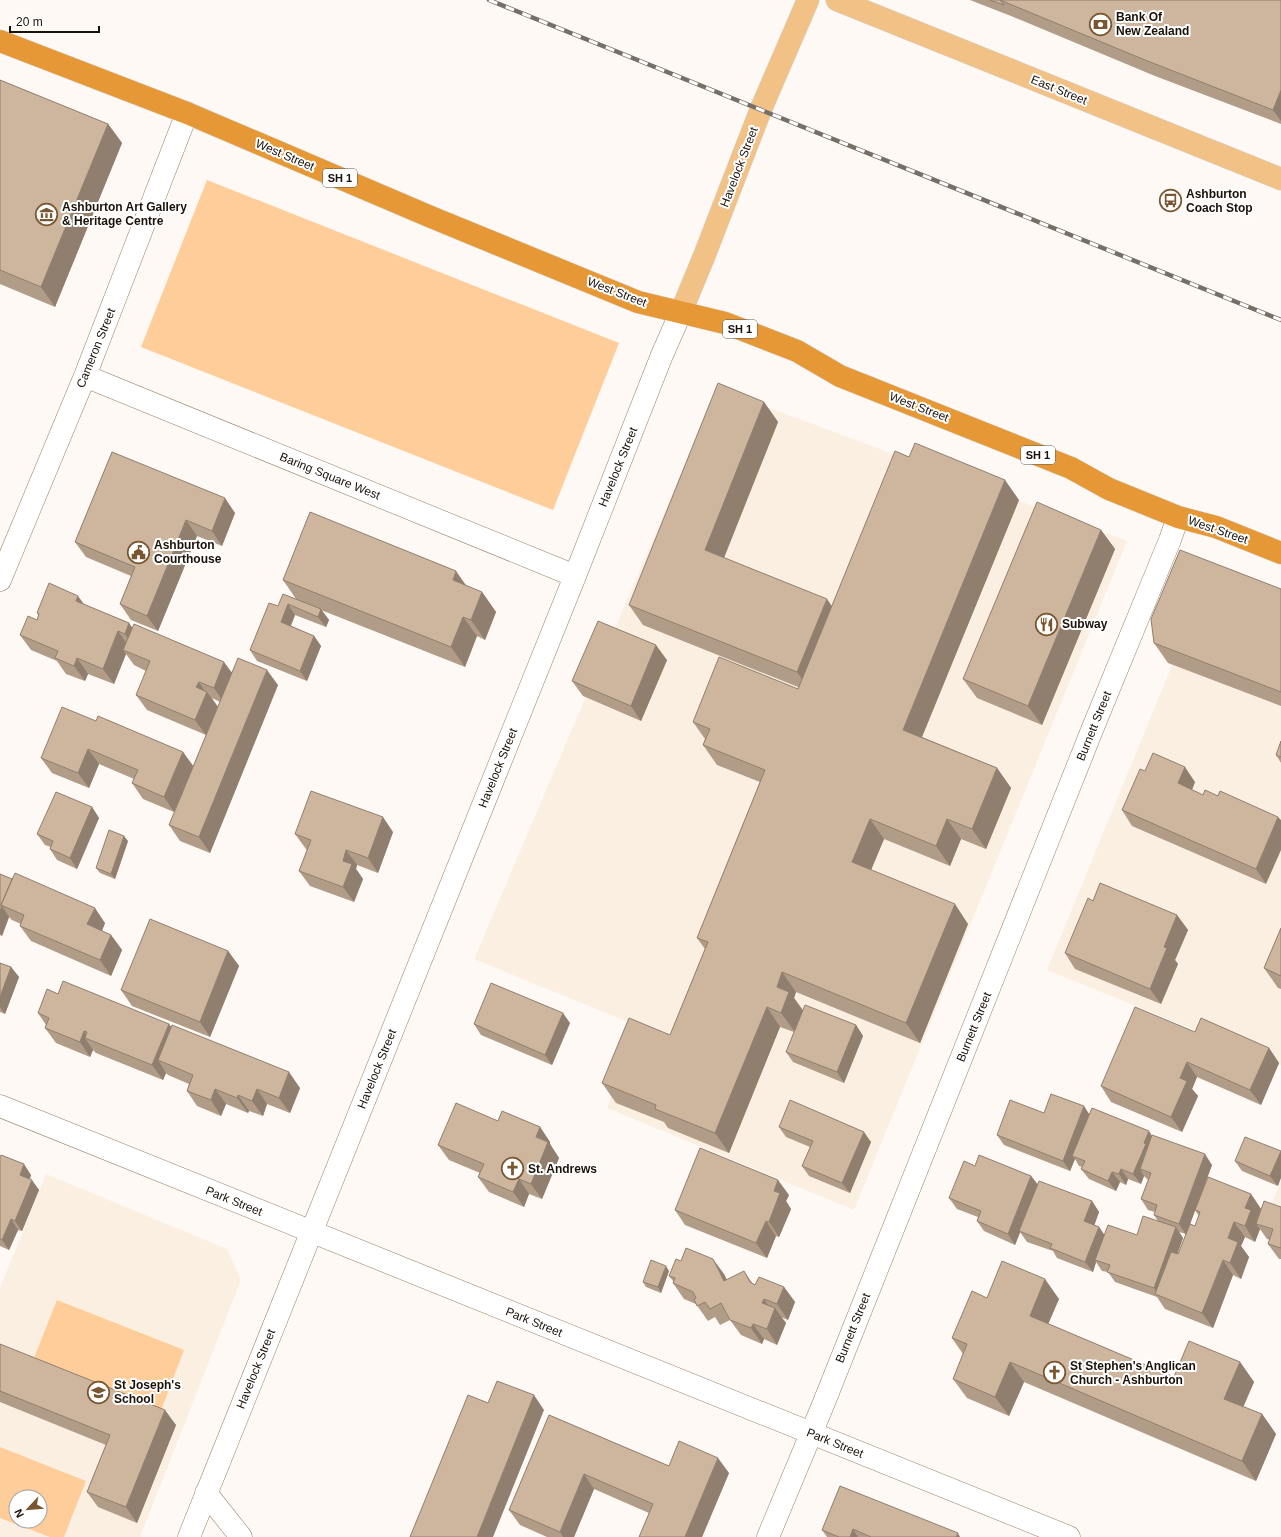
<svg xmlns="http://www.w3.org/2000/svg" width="1281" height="1537" viewBox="0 0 1281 1537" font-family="Helvetica,sans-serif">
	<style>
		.built { fill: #fbefe2; fill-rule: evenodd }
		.green { fill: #fecd9a; fill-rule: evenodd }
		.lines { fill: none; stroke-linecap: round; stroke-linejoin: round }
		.minor-casing { stroke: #967f68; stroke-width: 23 }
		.major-casing { stroke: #d6d4d3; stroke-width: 23 }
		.highway-casing { stroke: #d6d4d3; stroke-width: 23 }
		.minor { stroke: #fff; stroke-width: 22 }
		.major { stroke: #f1c186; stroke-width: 22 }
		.highway { stroke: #e79836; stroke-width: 22 }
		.rail-casing { stroke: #766f67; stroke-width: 4.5 }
		.rail { stroke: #fff; stroke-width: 3; stroke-dasharray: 9; stroke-linecap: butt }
		.wall { fill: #b19c87; fill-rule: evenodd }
		.shaded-wall { fill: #907f6e }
		.building { fill: #ceb59d; stroke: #907f6e }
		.labels { text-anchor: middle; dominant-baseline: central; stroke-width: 4; stroke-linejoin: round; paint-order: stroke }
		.shield { fill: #fff; stroke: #5f5852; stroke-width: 1 }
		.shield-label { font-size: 11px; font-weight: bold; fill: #1a1108 }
		.poi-label { font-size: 12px; font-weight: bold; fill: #1a1108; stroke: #fff; text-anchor: start }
		.street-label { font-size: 12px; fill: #1a1108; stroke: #fff }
	</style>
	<rect width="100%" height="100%" fill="#fef9f4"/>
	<path class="built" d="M770,408L1127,541L854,1210L607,1108L638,1026L474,959L704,420Z
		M1207,580L1281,609V1065L1047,970Z
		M46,1174L227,1249L241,1280L140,1537H0V1288ZM16,1497H40V1521H16Z
		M1281,1181V1211L1270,1207Z"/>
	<path class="green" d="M207,180L619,343L553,510L141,347Z
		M57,1300L184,1350L160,1413L32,1363Z
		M0,1447L86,1481L64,1537H50L0,1518ZM16,1497H40V1521H16Z"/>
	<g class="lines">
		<defs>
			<path id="minor" d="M85,376L575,576
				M0,580L85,376L187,113
				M0,1106L1069,1537
				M206,1493L241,1537
				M189,1537L575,576L662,355L681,312
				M768,1537L823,1405L1092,730L1170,540L1178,517"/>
			<path id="major" d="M837,0L1281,179
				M681,312L705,254L761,109L808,0"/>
			<path id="highway" d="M0,41L187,113L431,217L638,302L725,323L797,351L840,376L1071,468L1109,489L1178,517L1216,527L1281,553"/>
		</defs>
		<use href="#minor" class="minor-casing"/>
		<use href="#major" class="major-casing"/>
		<use href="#highway" class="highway-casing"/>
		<use href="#minor" class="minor"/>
		<use href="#major" class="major"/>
		<use href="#highway" class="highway"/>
		<defs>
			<path id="rail" d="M489,0L1281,320"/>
		</defs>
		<use href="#rail" class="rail-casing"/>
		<use href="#rail" class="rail"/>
	</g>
	<path class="wall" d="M970,0H1281V124L1155,76L1011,16Z
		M0,80L108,124L122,143L55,307L0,284Z
		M764,402L778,422L724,558L832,606L1019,500L922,737L997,768L1011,788L986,849L961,839L950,866L884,839L871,870L968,924L920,1043L796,992L794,998L803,1010L856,1025L863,1036L844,1083L793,1062L786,1052L794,1032L780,1027L729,1153L668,1128L664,1122L616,1103L602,1083L670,1035L705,949L697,938L760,782L717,765L703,745L705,739L693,722L798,689V687L643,625L629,605Z
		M112,452L235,513L222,546L197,536L158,631L131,620L120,604L131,576L86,557L75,542Z
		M1101,530L1115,549L1042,725L977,698L963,679Z
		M283,580L466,586L482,592L496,612L485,640L477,636L465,667L321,610L329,620L326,627L295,615L291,626L314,636L321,646L307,681L257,661L250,650L278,606L296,599Z
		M1281,589V706L1168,663L1154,643Z
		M85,605L129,623L132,628L232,672L278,685L210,853L180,841L169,825L186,785L174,812L143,799L132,783L134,779L99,764L89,788L52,773L41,758L96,721L183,752L193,767L206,735L147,710L136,695L146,671L134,665L126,654L114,684L88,674L85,681L66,674L57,661L31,650L20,635L37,620L39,616L37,613ZM212,698L220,702L218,707Z
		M667,660L641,721L583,696L572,681Z
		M1281,741V763L1276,755Z
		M1145,771L1195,782L1192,790L1203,795L1218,796L1266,884L1132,826L1122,810Z
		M92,807L99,818L77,869L57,860L50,849L51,847L45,845L37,834Z
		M393,832L378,873L357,865L356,869L363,879L354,902L310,886L299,871L307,850L306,849L295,834Z
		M128,841L115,879L100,873L96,868Z
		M0,874L105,923L102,931L111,935L122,950L111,976L31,941L20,926L21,924L12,920L9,917L2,936L0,935Z
		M1093,901L1177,915L1188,930L1175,960L1178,964L1161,1004L1075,969L1065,953Z
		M1281,928V989L1278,988L1264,968Z
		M228,951L239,966L210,1037L132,1006L121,990Z
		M0,963L11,967L19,977L5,1014L0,1012Z
		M58,994L169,1024L171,1027L300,1088L290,1113L267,1104L263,1116L249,1111L248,1113L226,1104L221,1116L197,1106L187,1091L189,1084L168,1075L166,1073L163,1080L96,1053L93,1050L90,1057L56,1043L45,1028L46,1025L38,1013Z
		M570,1023L552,1065L481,1035L474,1024Z
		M1195,1032L1269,1048L1279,1063L1261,1105L1197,1077L1192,1089L1198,1096L1182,1132L1111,1102L1101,1086Z
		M1044,1113L1089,1114L1152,1136L1212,1165L1190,1224L1195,1226L1199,1216L1195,1210L1251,1194L1261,1209L1258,1220L1281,1207V1259H1279L1268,1244L1270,1240L1267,1239L1260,1229L1255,1242L1245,1237L1241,1246L1249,1257L1241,1279L1233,1275L1213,1328L1165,1309L1157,1297L1115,1282L1108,1272L1102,1271L1096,1262L1093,1272L1057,1258L1053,1251L1027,1242L1020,1232L1015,1245L984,1231L977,1221L978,1217L957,1209L949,1198L975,1166L1031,1176L1037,1184L1092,1201L1099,1212L1094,1225L1099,1227L1104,1235H1137L1158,1221L1154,1215L1155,1212L1148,1210L1141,1199L1148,1180L1144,1176L1141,1184L1128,1179L1126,1185L1120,1182L1116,1191L1089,1179L1081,1169L1082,1167L1079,1166L1075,1159L1070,1171L1004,1145L997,1135ZM1179,1232L1186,1234L1178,1254H1177L1183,1238Z
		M498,1121L540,1127L550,1142V1144L559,1158L542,1199L529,1194L524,1207L489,1192L478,1177L480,1173L449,1160L438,1145Z
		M779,1127L871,1142L850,1193L809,1176L802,1166L810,1147L786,1137Z
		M1281,1151L1278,1186L1242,1171L1235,1161Z
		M0,1157L31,1175L30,1179L39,1190L22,1231L18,1230L9,1250L0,1246Z
		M789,1195L786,1201L791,1209L779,1237L776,1236L767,1258L685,1225L675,1210Z
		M669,1271L661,1293L646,1287L643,1282Z
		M724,1274L726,1280L752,1283L755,1285L784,1287L795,1302L788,1320L781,1317L786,1323L777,1345L764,1339L762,1344L741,1335L730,1320L720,1325L715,1317L708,1321L696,1304L684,1299L673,1283L674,1282L669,1276Z
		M987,1298L1059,1299L1048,1324L1174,1377L1240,1362L1254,1382L1243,1407L1262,1414L1276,1434L1256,1481L1024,1382L1009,1416L967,1398L953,1379L963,1354L952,1338Z
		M0,1344L176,1425L137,1523L98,1507L87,1492L106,1445L0,1402Z
		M549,1415L669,1466L729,1473L702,1537H639L649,1513L594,1489L574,1537H547L520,1525L509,1510Z
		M840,1486L960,1537H827L822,1530Z"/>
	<path class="shaded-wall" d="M1281,90V121L1273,110Z
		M108,124L122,143L55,307L41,287Z
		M764,402L778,422L719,570L705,550Z
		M1005,480L1019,500L917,749L903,730Z
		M225,498L235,513L222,546L212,531Z
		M186,520L197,536L158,631L147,616Z
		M1101,530L1115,549L1042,725L1028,706Z
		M456,571L470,591L453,580Z
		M482,592L496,612L485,640L471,620Z
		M78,596L89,611L76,601Z
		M827,599L840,618L811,692L797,672Z
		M288,604L295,615L288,632L281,622Z
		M321,609L329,620L326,627L318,617Z
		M463,617L477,636L465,667L451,647Z
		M129,623L140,639L135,650L125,634Z
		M118,631L129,647L123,650L126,654L114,684L103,669Z
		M314,636L321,646L307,681L300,671Z
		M656,645L667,660L641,721L631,706Z
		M77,658L88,674L85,681L74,666Z
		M224,662L235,677L224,703L214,688Z
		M267,670L278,685L210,853L199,837Z
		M199,682L206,693L207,692L218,707L206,735L195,720L196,687Z
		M88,749L99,764L89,788L78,773Z
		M183,752L194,767L174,812L164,797Z
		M1185,767L1195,782L1188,799L1178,783Z
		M997,768L1011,788L986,849L972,829Z
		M92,807L99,818L77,869L70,858Z
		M383,817L393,832L378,873L368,858Z
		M1278,817L1281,820V850L1266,884L1256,869Z
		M870,819L884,839L866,882L852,862Z
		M947,819L961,839L950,866L936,846Z
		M124,836L128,841L115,879L111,874Z
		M346,850L357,865L356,869L363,879L354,902L343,887V861Z
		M955,904L968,924L920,1043L906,1023Z
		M2,906L9,917L2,936L0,934V912Z
		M95,908L105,923L98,940L87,924Z
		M1177,915L1188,930L1175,960L1178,964L1161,1004L1150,989L1164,947Z
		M111,935L122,950L111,976L100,960Z
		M228,951L239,966L210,1037L200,1022Z
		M11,967L19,977L5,1014L0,1007V997Z
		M782,972L796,992L794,998L803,1011L795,1032L781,1013L777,987Z
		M767,1007L780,1027L729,1153L715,1133Z
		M563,1013L570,1023L552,1065L545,1055Z
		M169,1024L180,1039L158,1060L166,1073L163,1080L152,1065Z
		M856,1025L863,1036L844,1083L837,1072Z
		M84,1031L90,1040L85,1038L93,1050L90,1057L80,1042Z
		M1269,1048L1279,1063L1261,1105L1250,1090Z
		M1187,1062L1197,1077L1192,1089L1198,1096L1182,1132L1171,1117L1180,1078Z
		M289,1072L300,1088L290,1113L279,1098Z
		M215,1089L226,1104L221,1116L211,1100Z
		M257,1089L267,1104L263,1116L252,1101Z
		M238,1095L249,1111L248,1113L237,1098Z
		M1084,1106L1091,1117L1072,1156L1075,1159L1070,1171L1063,1161Z
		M540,1127L550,1142V1144L559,1158L542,1199L531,1184L536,1137Z
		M1149,1131L1156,1142L1140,1169L1144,1176L1141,1184L1133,1174L1144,1143Z
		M864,1132L871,1142L850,1193L842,1183Z
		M1281,1151V1178L1278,1186L1270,1176Z
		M1205,1154L1212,1165L1186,1235L1179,1224Z
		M24,1164L31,1175L27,1185L20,1175Z
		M1121,1169L1128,1179L1126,1185L1119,1174Z
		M1112,1172L1120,1182L1116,1191L1108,1181Z
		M1031,1176L1039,1186L1015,1245L1008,1234Z
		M519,1179L529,1194L524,1207L513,1192Z
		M32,1180L39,1190L22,1231L15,1221Z
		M778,1180L789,1195L786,1201L791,1209L779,1237L769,1222L774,1191Z
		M1251,1194L1261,1209L1257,1219L1262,1225L1256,1224L1260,1229L1255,1242L1245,1226V1208Z
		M1092,1201L1099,1212L1092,1232L1084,1221Z
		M11,1219L18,1230L9,1250L2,1240Z
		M766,1221L776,1236L767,1258L756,1243Z
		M1234,1222L1245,1237L1241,1246L1249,1257L1241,1279L1230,1263L1228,1238Z
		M1099,1227L1106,1237L1095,1260L1096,1262L1093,1272L1085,1262Z
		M1176,1227L1183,1238L1162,1297L1159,1296L1154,1288Z
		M713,1259L724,1274L735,1296L724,1281Z
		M1223,1260L1233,1275L1213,1328L1202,1313Z
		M666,1266L669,1271L661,1293L658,1287Z
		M744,1271L754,1286L750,1282Z
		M1045,1279L1059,1299L1043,1336L1030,1316Z
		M784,1287L795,1302L788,1320L777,1304Z
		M764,1299L773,1313L775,1308L786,1323L777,1345L767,1329L762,1303Z
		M753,1324L764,1339L762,1344L751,1328Z
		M1010,1362L1024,1382L1009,1416L995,1397Z
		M1240,1362L1254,1382L1238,1419L1224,1399Z
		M534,1395L544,1410L493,1537H477Z
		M165,1410L176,1425L137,1523L126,1507Z
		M1262,1414L1276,1434L1256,1481L1242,1461Z
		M718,1458L729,1473L702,1537H685Z
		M584,1474L594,1489L574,1537H563L560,1532Z
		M853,1529L858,1537H850Z
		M958,1533L960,1537H956Z"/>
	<path class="building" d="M990,0H1000L1004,5Z
		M1000,0H1281V90L1273,110L1145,60Z
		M0,80L108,124L41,287L0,270Z
		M718,383L764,402L705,550L827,599L797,672L629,605Z
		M915,443L1005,480L903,730L997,768L972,829L947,819L936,846L870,819L852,862L955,904L906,1023L782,972L777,987L789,992L781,1013L767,1007L715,1133L655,1109L656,1105L602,1083L629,1018L670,1035L708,942L697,938L765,770L703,745L710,729L693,722L719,657L798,689L895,451L909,457Z
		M112,452L225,498L212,531L186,520L147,616L120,604L135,567L75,542Z
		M1037,502L1101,530L1028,706L963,679Z
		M310,512L456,571L453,580L482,592L471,620L463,617L451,647L283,580Z
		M1180,550L1281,589V692L1154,643L1151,619Z
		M49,583L78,596L76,601L129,623L125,634L118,631L103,669L77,658L74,666L55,658L58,651L20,635L28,616L37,620L39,614L37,613Z
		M283,594L321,609L318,617L288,604L281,622L314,636L300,671L250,650L269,603L278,606Z
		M598,621L656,645L631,706L572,681Z
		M134,624L224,662L214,688L199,682L196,687L207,692L195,720L136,695L150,661L123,650Z
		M238,658L267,670L199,837L169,825Z
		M62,707L96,721L98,716L183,752L164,797L132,783L138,770L88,749L78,773L41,758Z
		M1281,741V757L1276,755Z
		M1153,753L1185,767L1178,783L1203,795L1205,790L1218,796L1220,791L1278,817L1256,869L1122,810L1140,769L1145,771Z
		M311,791L383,817L368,858L346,850L343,861L352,864L343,887L299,871L311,840L295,834Z
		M56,792L92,807L70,858L50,849L53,841L37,834Z
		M109,830L124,836L111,874L96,868Z
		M15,873L95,908L87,924L111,935L100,960L20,926L24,915L1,905Z
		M0,874L12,879L1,905L2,906L0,912Z
		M1100,883L1177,915L1164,947L1167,948L1150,989L1065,953L1088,898L1093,901Z
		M150,919L228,951L200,1022L121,990Z
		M1281,928V976L1264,968Z
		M0,963L11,967L0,997Z
		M63,981L169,1024L152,1065L85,1038L87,1032L84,1031L80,1042L45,1028L49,1018L38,1013L47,989L58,994Z
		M491,983L563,1013L545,1055L474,1024Z
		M805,1005L856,1025L837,1072L786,1052Z
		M1135,1007L1195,1032L1201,1018L1269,1048L1250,1090L1187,1062L1180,1078L1187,1081L1171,1117L1101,1086Z
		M172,1025L289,1072L279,1098L257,1089L252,1101L238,1095L237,1098L215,1089L211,1100L187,1091L193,1075L158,1060Z
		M1051,1094L1084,1106L1063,1161L997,1135L1010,1100L1044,1113Z
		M790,1100L864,1132L842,1183L802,1166L813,1141L779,1127Z
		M456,1103L498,1121L502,1111L540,1127L536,1137L548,1142L531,1184L519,1179L513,1192L478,1177L484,1164L438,1145Z
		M1092,1108L1149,1131L1144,1143L1146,1144L1133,1174L1121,1169L1119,1174L1112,1172L1108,1181L1081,1169L1085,1161L1072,1156Z
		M1152,1135L1205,1154L1179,1224L1154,1215L1157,1205L1141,1199L1151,1173L1140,1169Z
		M1245,1137L1281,1151L1270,1176L1235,1161Z
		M700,1148L778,1180L774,1191L780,1193L769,1222L766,1221L756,1243L675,1210Z
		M1,1155L24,1164L20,1175L32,1180L15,1221L11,1219L2,1240L0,1239V1157Z
		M979,1155L1031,1176L1008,1234L977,1221L981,1211L949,1198L964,1161L975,1166Z
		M1208,1177L1251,1194L1245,1208L1251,1210L1245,1226L1234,1222L1228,1238L1238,1242L1230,1263L1223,1260L1202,1313L1155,1294L1171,1252L1178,1254L1190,1224L1195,1226L1200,1212L1195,1210Z
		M1039,1181L1092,1201L1084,1221L1099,1227L1085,1262L1050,1248L1052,1244L1019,1231Z
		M1264,1201L1281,1207V1248L1268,1244L1273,1229L1256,1224Z
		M1143,1216L1176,1227L1154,1288L1107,1272L1110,1265L1095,1260L1108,1225L1137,1235Z
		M686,1248L713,1259L724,1281L744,1271L750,1282L755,1285L759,1277L784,1287L777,1304L764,1299L762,1303L775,1308L767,1329L753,1324L751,1328L730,1320L721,1303L710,1309L705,1302L697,1306L694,1299L696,1298L693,1292L673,1283L675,1278L669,1276L676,1259L681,1261Z
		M651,1260L666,1266L658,1287L643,1282Z
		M1002,1261L1045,1279L1030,1316L1174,1377L1189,1341L1240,1362L1224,1399L1262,1414L1242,1461L1010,1362L995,1397L953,1379L967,1344L952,1338L972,1291L987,1298Z
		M0,1344L165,1410L126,1507L87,1492L110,1435L0,1391Z
		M497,1381L534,1395L477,1537H410L468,1395L488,1403Z
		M549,1415L669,1466L679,1441L718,1458L685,1537H639L653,1504L584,1474L560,1532L509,1510Z
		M840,1486L958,1533L956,1537H871L853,1529L850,1537H839L822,1530Z"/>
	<defs>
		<symbol id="bank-ring" viewBox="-11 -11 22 22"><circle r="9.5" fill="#fff" stroke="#79562f" stroke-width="1.5"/><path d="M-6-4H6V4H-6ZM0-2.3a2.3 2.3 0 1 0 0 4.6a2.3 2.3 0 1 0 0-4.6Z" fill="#79562f"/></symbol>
		<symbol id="bus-ring" viewBox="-11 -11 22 22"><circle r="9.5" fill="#fff" stroke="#79562f" stroke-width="1.5"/><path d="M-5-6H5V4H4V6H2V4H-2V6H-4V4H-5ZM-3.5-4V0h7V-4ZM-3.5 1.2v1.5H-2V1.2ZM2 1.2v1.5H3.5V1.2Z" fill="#79562f"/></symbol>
		<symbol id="museum-ring" viewBox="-11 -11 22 22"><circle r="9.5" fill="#fff" stroke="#79562f" stroke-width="1.5"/><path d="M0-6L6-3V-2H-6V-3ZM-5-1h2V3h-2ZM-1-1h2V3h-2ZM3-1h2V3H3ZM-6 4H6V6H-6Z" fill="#79562f"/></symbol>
		<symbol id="civic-ring" viewBox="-11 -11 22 22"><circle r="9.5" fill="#fff" stroke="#79562f" stroke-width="1.5"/><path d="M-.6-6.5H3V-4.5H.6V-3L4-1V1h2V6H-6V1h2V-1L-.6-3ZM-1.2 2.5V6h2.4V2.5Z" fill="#79562f"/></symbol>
		<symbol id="restaurant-ring" viewBox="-11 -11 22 22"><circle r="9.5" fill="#fff" stroke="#79562f" stroke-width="1.5"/><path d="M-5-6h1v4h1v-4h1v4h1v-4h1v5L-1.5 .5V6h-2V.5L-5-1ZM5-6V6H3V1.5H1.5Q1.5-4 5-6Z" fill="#79562f"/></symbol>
		<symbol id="church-ring" viewBox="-11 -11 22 22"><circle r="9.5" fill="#fff" stroke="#79562f" stroke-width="1.5"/><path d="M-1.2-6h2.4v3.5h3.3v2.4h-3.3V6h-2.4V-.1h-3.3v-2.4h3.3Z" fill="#79562f"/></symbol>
		<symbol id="school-ring" viewBox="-11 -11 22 22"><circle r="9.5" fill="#fff" stroke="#79562f" stroke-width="1.5"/><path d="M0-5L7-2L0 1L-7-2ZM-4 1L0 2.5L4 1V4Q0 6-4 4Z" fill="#79562f"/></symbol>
	</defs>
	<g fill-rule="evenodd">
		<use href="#bank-ring" x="1088" y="12" width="25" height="25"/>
		<use href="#bus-ring" x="1158" y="188" width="25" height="25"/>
		<use href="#museum-ring" x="34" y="202" width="25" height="25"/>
		<use href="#civic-ring" x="126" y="540" width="25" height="25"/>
		<use href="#restaurant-ring" x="1034" y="612" width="25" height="25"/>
		<use href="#church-ring" x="500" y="1156" width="25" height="25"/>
		<use href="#church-ring" x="1042" y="1360" width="25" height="25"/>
		<use href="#school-ring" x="86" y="1380" width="25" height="25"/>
	</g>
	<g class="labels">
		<g class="shield">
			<rect x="323" y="169" width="34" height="18" rx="3"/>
			<rect x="723" y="320" width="34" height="18" rx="3"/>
			<rect x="1021" y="446" width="34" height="18" rx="3"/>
		</g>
		<g class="shield-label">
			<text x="340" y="178">SH 1</text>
			<text x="740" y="329">SH 1</text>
			<text x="1038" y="455">SH 1</text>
		</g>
		<g class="poi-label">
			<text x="1116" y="17">Bank Of<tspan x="1116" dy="14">New Zealand</tspan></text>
			<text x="1186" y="194">Ashburton<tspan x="1186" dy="14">Coach Stop</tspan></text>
			<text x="62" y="207">Ashburton Art Gallery<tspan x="62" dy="14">&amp; Heritage Centre</tspan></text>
			<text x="154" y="545">Ashburton<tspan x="154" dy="14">Courthouse</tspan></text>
			<text x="1062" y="624">Subway</text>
			<text x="528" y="1169">St. Andrews</text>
			<text x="1070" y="1366">St Stephen's Anglican<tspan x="1070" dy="14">Church - Ashburton</tspan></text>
			<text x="114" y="1385">St Joseph's<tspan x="114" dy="14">School</tspan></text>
		</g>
		<g class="street-label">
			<text transform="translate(1059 90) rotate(22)">East Street</text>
			<text transform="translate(285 155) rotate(23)">West Street</text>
			<text transform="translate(739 167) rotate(-69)">Havelock Street</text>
			<text transform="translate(617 292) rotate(21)">West Street</text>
			<text transform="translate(96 348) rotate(-68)">Cameron Street</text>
			<text transform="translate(919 407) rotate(21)">West Street</text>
			<text transform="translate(618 467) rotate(-68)">Havelock Street</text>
			<text transform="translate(330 476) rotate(22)">Baring Square West</text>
			<text transform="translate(1218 530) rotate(19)">West Street</text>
			<text transform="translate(1094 726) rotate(-68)">Burnett Street</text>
			<text transform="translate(498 768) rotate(-68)">Havelock Street</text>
			<text transform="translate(974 1027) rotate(-68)">Burnett Street</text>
			<text transform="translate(377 1069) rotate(-68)">Havelock Street</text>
			<text transform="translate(234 1201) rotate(22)">Park Street</text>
			<text transform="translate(534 1322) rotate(22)">Park Street</text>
			<text transform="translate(853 1328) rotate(-68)">Burnett Street</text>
			<text transform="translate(256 1369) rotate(-68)">Havelock Street</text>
			<text transform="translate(835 1443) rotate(22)">Park Street</text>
		</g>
	</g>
	<g transform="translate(28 1509) rotate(244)"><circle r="19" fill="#ffffff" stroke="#a3a09c"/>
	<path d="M0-3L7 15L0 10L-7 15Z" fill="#79562f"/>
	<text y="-6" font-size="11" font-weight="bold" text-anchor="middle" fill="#1a1108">N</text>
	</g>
	<path d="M10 26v6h89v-6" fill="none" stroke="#1a1108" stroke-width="2"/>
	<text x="16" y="26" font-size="12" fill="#1a1108" stroke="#ffffff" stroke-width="3" paint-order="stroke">20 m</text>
</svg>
